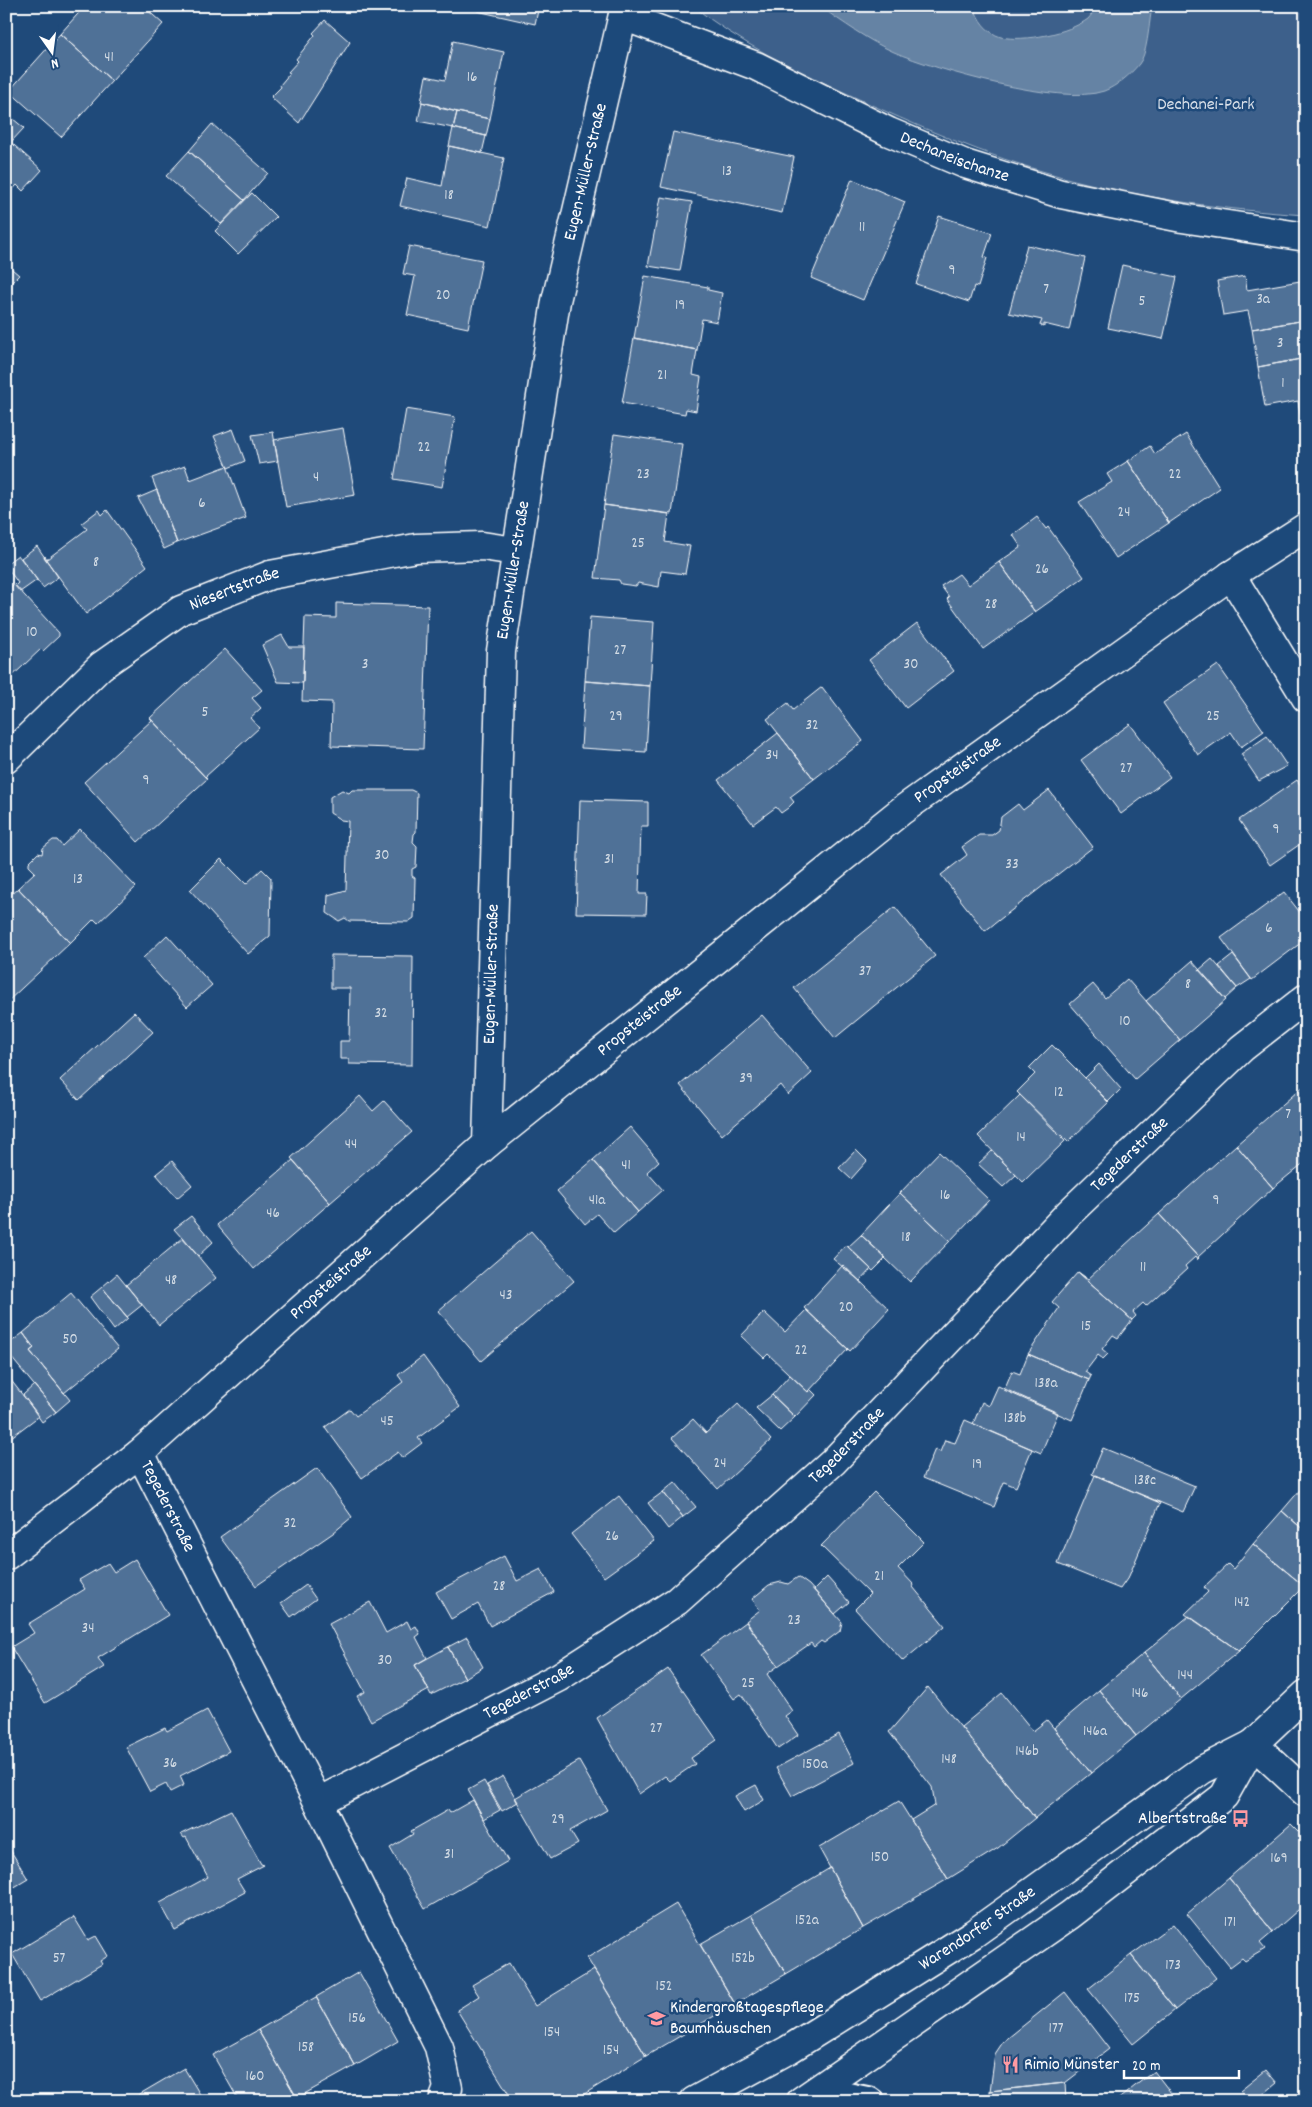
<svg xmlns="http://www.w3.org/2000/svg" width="1312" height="2107" viewBox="0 0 1312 2107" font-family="Dekko,sans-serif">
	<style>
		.green { fill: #3c618b; stroke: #9eb0c5 }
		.water { fill: #6583a4; stroke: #a3b5c8 }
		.building { fill: #507197; stroke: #fff }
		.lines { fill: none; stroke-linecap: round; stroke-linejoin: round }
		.lane-casing { stroke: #fff; stroke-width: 25 }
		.street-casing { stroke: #fff; stroke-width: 31 }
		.secondary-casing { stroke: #fff; stroke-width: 31 }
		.lane { stroke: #1f4a7a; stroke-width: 21 }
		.street { stroke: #1f4a7a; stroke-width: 28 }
		.secondary { stroke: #1f4a7a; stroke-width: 28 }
		.labels { text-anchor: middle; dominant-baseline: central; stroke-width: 5; stroke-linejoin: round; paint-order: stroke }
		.number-label { font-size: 15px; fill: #d3dce5 }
		.park-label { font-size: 18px; fill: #d8dfe8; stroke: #1f4a7a }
		.street-label { font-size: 18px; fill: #fff; stroke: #1f4a7a }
		.poi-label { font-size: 18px; fill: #fff; stroke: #1f4a7a; text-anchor: start }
	</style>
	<rect width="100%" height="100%" fill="#1f4a7a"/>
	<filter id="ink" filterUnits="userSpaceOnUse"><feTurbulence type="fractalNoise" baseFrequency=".02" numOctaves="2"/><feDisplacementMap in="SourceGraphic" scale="10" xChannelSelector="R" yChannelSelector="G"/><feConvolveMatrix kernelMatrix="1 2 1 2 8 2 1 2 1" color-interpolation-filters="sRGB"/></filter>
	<g filter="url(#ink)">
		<path class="green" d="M693,6H1306V215C1224,210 1139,198 1059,176C986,156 916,126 848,94C795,70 739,43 693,6Z"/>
		<path class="water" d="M819,6H974C977,19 987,33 1001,37C1024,42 1069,33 1088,19C1091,16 1094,10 1097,6H1156L1151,13C1149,25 1147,55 1139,64C1130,75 1117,86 1104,91C1061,106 936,70 894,52C867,40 844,23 819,6Z"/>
		<path class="building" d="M85,6H143L163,24L112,81L60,34Z
			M478,6H539L535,24L477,11Z
			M325,20L350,42L299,123L271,97L281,87L280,85L290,73L288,72L298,61L296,59L315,35L313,33Z
			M60,34L112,81L61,137L9,91Z
			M453,41L504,52L490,119L439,108V106L421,102L426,76L445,80Z
			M422,102L457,112L453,128L418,121Z
			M457,112L490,119L486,136L453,128Z
			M6,113L24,128L11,142L6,138Z
			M212,124L268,173L244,200L189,151Z
			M453,128L486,136L482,153L449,146Z
			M673,132L794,157L782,213L661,187Z
			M6,138L42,170L23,191L17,185L6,197Z
			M449,146L504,158L490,226L400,206L407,178L442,186Z
			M189,151L244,200L221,224L166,176Z
			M852,179L905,202L863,300L811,278Z
			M252,193L276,217L238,254L215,231Z
			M661,197L692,202L680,271L648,266Z
			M939,216L992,233L984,257L987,258L978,287L974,286L969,302L916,284Z
			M1027,245L1085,258L1069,330L1044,324V327L1040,325L1042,320L1009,313Z
			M409,246L482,260L468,328L407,315L415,276L403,274Z
			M6,264L19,275L6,288Z
			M1122,265L1177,277L1163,339L1108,328Z
			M645,276L708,287V290L722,293L717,322L702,319L697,350L634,338Z
			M1245,276L1247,290L1306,280V320L1252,329L1248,311L1223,315L1217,281Z
			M1306,320V358L1258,367L1252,329Z
			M634,338L697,350L693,375L701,377L696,411L686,409L685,414L622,403Z
			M1306,358V424L1302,425L1298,401L1265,407L1258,367Z
			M406,409L455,417L442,487L394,479Z
			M343,428L355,495L286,507L274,440Z
			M233,429L245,461L228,468L214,436Z
			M273,432L278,461L259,464L252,435Z
			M614,434L682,444L672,514L604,505Z
			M1186,434L1220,488L1169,523L1128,461L1150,446L1155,454Z
			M1128,461L1169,523L1116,558L1079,502L1112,482L1107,474Z
			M185,466L190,480L227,466L246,518L177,543L152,478Z
			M157,490L177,543L164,549L138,498Z
			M604,505L669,514L665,542L690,546L685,574L661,571L659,587L638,583L636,586L621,584L619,580L595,578Z
			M99,510L102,515L107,510L147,566L86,614L44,557L45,556L47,559L87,529L82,523Z
			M1037,517L1046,529L1048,527L1084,577L1035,612L999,562L1021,547L1013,535Z
			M37,546L58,577L43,588L21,558Z
			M18,555L37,580L20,592L15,586L18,583L6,566V564Z
			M999,562L1035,612L983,649L947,599L949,597L941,586L959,574L968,585Z
			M14,584L59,633V636L43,651L41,649L6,682V591Z
			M336,603L428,606L423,749L331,746L332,702L302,701L305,617L336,618Z
			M590,617L654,622L650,686L585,681Z
			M917,623L954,671L906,708L869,660Z
			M282,635L289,647H304L303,683L278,682L262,645Z
			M225,649L262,690L252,698L261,708L250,718L259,728L205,777L150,718Z
			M1218,665L1264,731L1241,747L1231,732L1198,755L1163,703Z
			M585,681L650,686L646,752L581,748Z
			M822,687L863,741L814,779L767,719L788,703L793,710Z
			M152,720L207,779L138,842L84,782Z
			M1130,724L1170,777L1121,814L1081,760Z
			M778,733L814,779L790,797L794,802L788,808L781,813L776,807L753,824L718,780Z
			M1267,736L1287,766L1259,781L1241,754Z
			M1297,780L1306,793V840L1270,865L1239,820Z
			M342,790L349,793L352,790H411L417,793L416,832L414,834L413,842L417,846L416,867L412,869V876L415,878L414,918L408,922L349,921L345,918L339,921L327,913L328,895L346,890L348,821L341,820L330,813V797Z
			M1049,790L1093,847L985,931L941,875L967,855L962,847L979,835H992L999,830L1001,817L1018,804L1023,810Z
			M580,800L648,802V826H641L639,894H647L646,914L576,913Z
			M80,829L136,887L98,923L94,919L70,943L18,888L35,872L29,866V862L38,853L42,854L43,848L53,840H57L62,846Z
			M221,859L246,884L262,869L271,878L270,936L248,954L190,890Z
			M18,888L70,943L7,1002L6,899Z
			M1284,892L1306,920V939L1252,980L1221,938Z
			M895,907L935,956L835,1038L794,988Z
			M167,935L212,985L187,1007L143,958Z
			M331,955L413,956L412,1065L349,1064V1059H340V1041H349L350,988H331Z
			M1233,955L1251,979L1237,988L1219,966Z
			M1212,959L1237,988L1225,999L1199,970Z
			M1192,961L1226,1000L1180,1040L1146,1001Z
			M1127,979L1180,1040L1135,1079L1070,1004L1093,984L1105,998Z
			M134,1012L153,1032L79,1100L60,1080Z
			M762,1015L812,1073L788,1095L780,1085L722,1135L680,1085Z
			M1052,1045L1109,1102L1068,1142L1017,1092L1035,1074L1029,1068Z
			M1099,1064L1121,1089L1108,1102L1085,1078Z
			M1306,1084V1161L1273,1188L1236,1145Z
			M1020,1095L1065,1141L1023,1182L978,1136Z
			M360,1096L373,1111L384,1101L412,1132L330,1203L291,1158Z
			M630,1127L659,1161L647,1172L663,1190L638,1212L593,1160Z
			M1236,1145L1273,1188L1198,1257L1159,1214Z
			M856,1150L867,1161L851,1179L839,1168Z
			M992,1151L1016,1175L1003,1187L978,1164Z
			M939,1152L989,1200L950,1241L900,1193Z
			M293,1160L330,1203L254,1269L217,1225Z
			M593,1160L638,1212L614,1233L597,1214L585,1224L557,1191Z
			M172,1161L192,1185L177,1198L156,1174Z
			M900,1193L950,1241L910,1282L861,1235Z
			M1159,1214L1199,1258L1197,1260L1195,1257L1185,1266L1187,1269L1146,1306L1143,1303L1133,1312L1136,1316L1132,1320L1078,1272L1088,1279Z
			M191,1216L213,1242L198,1256L174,1229Z
			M531,1231L574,1281L481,1361L438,1311Z
			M861,1235L886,1258L873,1271L848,1247Z
			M183,1238L216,1278L159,1325L126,1285Z
			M846,1245L871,1269L860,1281L833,1259Z
			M843,1265L889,1309L850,1351L804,1308Z
			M1078,1272L1132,1320L1118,1338L1113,1335L1102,1349L1108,1354L1103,1359L1098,1355L1085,1372L1091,1376L1089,1380L1028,1354L1059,1308L1052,1302Z
			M117,1274L142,1305L127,1317L102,1287Z
			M102,1287L128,1318L114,1330L90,1297Z
			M71,1293L118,1349L64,1393L30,1351L34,1348L23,1333Z
			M806,1310L848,1349L808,1392L768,1354L764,1358L741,1336L764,1312L785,1332Z
			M23,1333L34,1348L30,1351L70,1400L56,1412L6,1351V1346Z
			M1028,1354L1089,1380L1072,1420L1004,1390L1012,1371L1020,1374Z
			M423,1356L460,1407L418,1438L422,1443L402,1458L398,1452L362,1478L325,1427L350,1409L356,1416L380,1399L403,1382L398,1375Z
			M6,1374L39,1416L6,1441Z
			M790,1375L808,1392L810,1389L816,1395L795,1417L772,1395Z
			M34,1385L56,1412L42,1422L23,1395Z
			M998,1386L1058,1413L1041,1453L973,1424L982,1402L989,1406Z
			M772,1395L795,1417L780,1431L756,1408Z
			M738,1404L771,1440L718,1489L672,1438L693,1419L706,1433Z
			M965,1420L1032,1449L1016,1487L1004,1482L994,1507L923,1478L935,1449L940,1452L945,1440L955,1443Z
			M1103,1448L1195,1486L1183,1512L1092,1474Z
			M317,1468L352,1517L333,1533L256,1586L220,1537Z
			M1095,1475L1160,1503L1129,1576L1120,1589L1058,1564Z
			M675,1482L696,1507L683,1517L663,1492Z
			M1306,1483V1532L1282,1511Z
			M663,1492L683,1517L668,1529L648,1503Z
			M874,1492L924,1542L898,1568L914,1585L913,1587L945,1626L903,1661L855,1609L870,1594L821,1546Z
			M619,1496L654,1541L604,1577L571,1534Z
			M1282,1511L1306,1532L1304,1586L1253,1544Z
			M1253,1544L1304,1586L1239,1651L1185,1614L1208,1592L1204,1587L1228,1564L1233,1569Z
			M504,1556L517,1581L541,1569L554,1592L490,1626L478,1604L451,1619L436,1592Z
			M135,1559L168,1615L98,1658L104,1667L45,1703L11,1647L34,1633L28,1624L85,1589L79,1580L108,1563L114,1572Z
			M798,1577L809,1585L842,1622L840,1631L824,1643L821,1641L814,1647L811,1643L778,1666L746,1621L760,1610L752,1599L769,1585L781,1582L788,1584Z
			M827,1577L849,1602L835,1614L814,1590Z
			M306,1585L316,1599L291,1617L281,1603Z
			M370,1602L386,1633L407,1621L411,1629L416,1626L420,1634L416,1637L427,1658L415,1665L429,1690L371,1721L357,1696L365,1692L329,1624Z
			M1189,1616L1239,1651L1181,1699L1144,1653Z
			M746,1622L778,1666L767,1674L792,1711L785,1716L798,1735L778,1749L741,1694L734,1699L701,1655Z
			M467,1637L483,1667L465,1678L448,1647Z
			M448,1647L465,1678L431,1695L415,1665Z
			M1144,1653L1181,1699L1136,1736L1099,1690Z
			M668,1669L717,1740L691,1758L695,1764L670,1781L665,1776L639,1794L597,1718Z
			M928,1687L1035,1818L998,1848L948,1879L911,1820L935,1805L932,1787L889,1732Z
			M1099,1690L1136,1736L1091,1773L1054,1728Z
			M1002,1693L1033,1731L1047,1720L1091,1773L1035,1818L961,1727Z
			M207,1710L229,1751L180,1776L184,1785L170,1792L166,1784L150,1792L126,1747L165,1728L167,1731Z
			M839,1734L854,1763L792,1796L776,1768Z
			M579,1761L607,1810L570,1831L578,1844L550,1859L515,1798Z
			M503,1776L518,1802L502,1811L487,1785Z
			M484,1781L500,1810L484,1819L468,1790Z
			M756,1785L764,1800L744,1812L735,1796Z
			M473,1800L508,1861L425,1909L390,1848L413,1834L411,1831L448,1810L450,1813Z
			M899,1801L948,1879L863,1928L819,1848Z
			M231,1810L261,1864L264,1865L237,1879L245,1892L175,1930L160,1903L208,1877L186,1837L184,1838L181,1834Z
			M1291,1824L1306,1839V1903L1273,1932L1229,1878Z
			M6,1843L28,1879L6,1892Z
			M830,1868L863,1928L786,1974L751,1915Z
			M1229,1878L1273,1932L1260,1943L1265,1949L1245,1961L1242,1958L1230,1967L1187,1914Z
			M676,1904L735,2004L646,2056L587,1958Z
			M751,1915L786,1974L735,2004L700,1944Z
			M74,1917L88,1940L96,1936L108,1956L100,1961L102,1964L40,2001L12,1954Z
			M1173,1924L1216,1978L1175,2010L1131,1955Z
			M1131,1955L1175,2010L1133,2044L1088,1989Z
			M509,1963L535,2006L594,1970L646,2056L573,2101H513L457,2010L479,1996L472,1985Z
			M359,1972L398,2041L355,2066L316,1997Z
			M1065,1992L1109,2049L1065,2083L990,2091L995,2054L1003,2042Z
			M316,1997L355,2066L297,2098L258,2030Z
			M258,2030L297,2098L293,2101H239L213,2055Z
			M184,2068L204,2101H141L138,2095Z
			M1266,2070L1277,2083L1255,2101H1248L1240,2091Z
			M1154,2071L1171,2093L1162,2101H1116Z
			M1065,2083L1066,2101H990V2091Z"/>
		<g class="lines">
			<defs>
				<path id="lane" d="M821,2088L870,2098L874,2101"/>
				<g id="street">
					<path id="s1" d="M623,16L756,66L889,132L965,164L1061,194L1182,218L1306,237"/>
					<path d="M1231,575L1306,698"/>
					<path id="s2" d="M6,759L101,666L181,610L270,575L416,548L482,546L515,551"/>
					<path id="s3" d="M487,1144L501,651L556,301L625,6"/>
					<path id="s4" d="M140,1453L318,1802L439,2047L448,2088L443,2101"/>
					<path id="s5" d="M6,1556L140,1453L487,1144L901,811L1231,575L1306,527"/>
					<path d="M1253,1744L1306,1793"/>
					<path id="s6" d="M318,1802L559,1677L677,1601L833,1462L1069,1213L1242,1048L1306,998"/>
				</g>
				<g id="secondary">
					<path id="s7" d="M694,2101L788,2050L973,1934L1202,1770L1253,1744L1306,1694"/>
					<path d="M801,2101L1070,1915L1224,1796L1253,1744"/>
				</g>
			</defs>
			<use href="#lane" class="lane-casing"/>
			<use href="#street" class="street-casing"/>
			<use href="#secondary" class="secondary-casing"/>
			<use href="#lane" class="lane"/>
			<use href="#street" class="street"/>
			<use href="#secondary" class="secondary"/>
		</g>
	</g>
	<defs>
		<symbol id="bus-bare" viewBox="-9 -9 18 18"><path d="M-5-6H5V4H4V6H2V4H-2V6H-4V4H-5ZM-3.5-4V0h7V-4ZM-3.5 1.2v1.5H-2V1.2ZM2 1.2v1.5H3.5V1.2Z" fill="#ff9aa2" stroke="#1f4a7a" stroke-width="2.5" paint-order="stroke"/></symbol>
		<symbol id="school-bare" viewBox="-9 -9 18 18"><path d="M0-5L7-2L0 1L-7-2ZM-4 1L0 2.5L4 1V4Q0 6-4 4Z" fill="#ff9aa2" stroke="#1f4a7a" stroke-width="2.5" paint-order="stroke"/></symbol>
		<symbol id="restaurant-bare" viewBox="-9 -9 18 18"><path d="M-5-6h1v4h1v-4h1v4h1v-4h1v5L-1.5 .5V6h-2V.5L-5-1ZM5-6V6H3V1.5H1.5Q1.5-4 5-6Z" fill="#ff9aa2" stroke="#1f4a7a" stroke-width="2.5" paint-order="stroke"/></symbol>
	</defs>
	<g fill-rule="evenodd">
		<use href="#bus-bare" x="1228" y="1806" width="25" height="25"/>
		<use href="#school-bare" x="644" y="2006" width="25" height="25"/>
		<use href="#restaurant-bare" x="998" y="2052" width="25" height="25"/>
	</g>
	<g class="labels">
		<g class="number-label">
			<text x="109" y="58">41</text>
			<text x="472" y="78">16</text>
			<text x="727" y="172">13</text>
			<text x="449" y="196">18</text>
			<text x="862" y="228">11</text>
			<text x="952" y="271">9</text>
			<text x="1046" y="290">7</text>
			<text x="443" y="296">20</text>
			<text x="1263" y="300">3a</text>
			<text x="1142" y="302">5</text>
			<text x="680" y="306">19</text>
			<text x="1280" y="344">3</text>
			<text x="662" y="376">21</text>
			<text x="1283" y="384">1</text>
			<text x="424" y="448">22</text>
			<text x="643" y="475">23</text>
			<text x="1175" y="475">22</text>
			<text x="316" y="478">4</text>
			<text x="202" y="504">6</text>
			<text x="1124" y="513">24</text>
			<text x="638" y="544">25</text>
			<text x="96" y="563">8</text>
			<text x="1042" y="570">26</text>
			<text x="991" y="605">28</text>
			<text x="32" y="633">10</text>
			<text x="620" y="651">27</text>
			<text x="365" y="665">3</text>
			<text x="911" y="665">30</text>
			<text x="205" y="713">5</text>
			<text x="616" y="717">29</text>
			<text x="1213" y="717">25</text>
			<text x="812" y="726">32</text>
			<text x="772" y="756">34</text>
			<text x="1126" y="769">27</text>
			<text x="146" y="781">9</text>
			<text x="1276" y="830">9</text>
			<text x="382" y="856">30</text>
			<text x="609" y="860">31</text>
			<text x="1012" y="865">33</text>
			<text x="78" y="880">13</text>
			<text x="1269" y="929">6</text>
			<text x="865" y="972">37</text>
			<text x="1188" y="985">8</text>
			<text x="381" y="1014">32</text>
			<text x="1125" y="1022">10</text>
			<text x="746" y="1079">39</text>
			<text x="1059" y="1093">12</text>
			<text x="1288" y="1115">7</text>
			<text x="1021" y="1138">14</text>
			<text x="351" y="1145">44</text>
			<text x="626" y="1166">41</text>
			<text x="945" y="1196">16</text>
			<text x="597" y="1201">41a</text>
			<text x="1216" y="1201">9</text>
			<text x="273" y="1214">46</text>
			<text x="906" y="1238">18</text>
			<text x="1143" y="1268">11</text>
			<text x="171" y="1281">48</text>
			<text x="506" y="1296">43</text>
			<text x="846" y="1308">20</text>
			<text x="1086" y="1327">15</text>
			<text x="70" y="1340">50</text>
			<text x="801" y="1351">22</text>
			<text x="1046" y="1384">138a</text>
			<text x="1015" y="1419">138b</text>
			<text x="387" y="1422">45</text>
			<text x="720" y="1464">24</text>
			<text x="977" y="1465">19</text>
			<text x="1145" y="1481">138c</text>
			<text x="290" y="1524">32</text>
			<text x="612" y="1537">26</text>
			<text x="879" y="1577">21</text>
			<text x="499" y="1587">28</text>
			<text x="1242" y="1603">142</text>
			<text x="794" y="1621">23</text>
			<text x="88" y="1629">34</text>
			<text x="385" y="1661">30</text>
			<text x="1185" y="1676">144</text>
			<text x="748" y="1684">25</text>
			<text x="1140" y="1694">146</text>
			<text x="656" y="1729">27</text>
			<text x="1095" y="1732">146a</text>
			<text x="1027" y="1752">146b</text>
			<text x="949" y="1760">148</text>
			<text x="170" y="1764">36</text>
			<text x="815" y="1765">150a</text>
			<text x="558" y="1820">29</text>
			<text x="449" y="1855">31</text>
			<text x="880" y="1858">150</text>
			<text x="1279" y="1859">169</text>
			<text x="807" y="1921">152a</text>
			<text x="1230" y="1923">171</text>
			<text x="59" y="1959">57</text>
			<text x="743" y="1959">152b</text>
			<text x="1173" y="1966">173</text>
			<text x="664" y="1987">152</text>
			<text x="1132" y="1999">175</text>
			<text x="357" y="2019">156</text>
			<text x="1056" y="2029">177</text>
			<text x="552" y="2033">154</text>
			<text x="306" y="2048">158</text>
			<text x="611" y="2051">154</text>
			<text x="255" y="2077">160</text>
		</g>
		<g class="park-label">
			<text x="1206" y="105">Dechanei-Park</text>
		</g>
		<g class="street-label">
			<text stroke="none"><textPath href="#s1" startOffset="361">Dechaneischanze</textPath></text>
			<text stroke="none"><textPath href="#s3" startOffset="980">Eugen-Müller-Straße</textPath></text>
			<text stroke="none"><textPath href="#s3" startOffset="575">Eugen-Müller-Straße</textPath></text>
			<text stroke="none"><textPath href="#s2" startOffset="288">Niesertstraße</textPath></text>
			<text stroke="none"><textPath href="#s5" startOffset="1235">Propsteistraße</textPath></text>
			<text stroke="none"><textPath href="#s3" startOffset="170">Eugen-Müller-Straße</textPath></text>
			<text stroke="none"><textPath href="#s5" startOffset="830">Propsteistraße</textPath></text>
			<text stroke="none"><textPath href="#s6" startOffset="1048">Tegederstraße</textPath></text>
			<text stroke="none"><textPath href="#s5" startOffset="425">Propsteistraße</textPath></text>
			<text stroke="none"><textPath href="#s6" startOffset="642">Tegederstraße</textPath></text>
			<text stroke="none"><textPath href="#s4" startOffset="60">Tegederstraße</textPath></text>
			<text stroke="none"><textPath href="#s6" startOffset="238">Tegederstraße</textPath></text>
			<text stroke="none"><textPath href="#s7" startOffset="332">Warendorfer Straße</textPath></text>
		</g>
		<g class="poi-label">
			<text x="1227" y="1819" text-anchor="end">Albertstraße</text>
			<text x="670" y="2008">Kindergroßtagespflege<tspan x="670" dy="21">Baumhäuschen</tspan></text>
			<text x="1024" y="2065">Rimio Münster</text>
		</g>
	</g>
	<rect width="1312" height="2107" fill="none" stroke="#1f4a7a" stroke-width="25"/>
	<rect x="12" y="12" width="1287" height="2082" fill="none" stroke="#fff" stroke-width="2" filter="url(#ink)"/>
	<g transform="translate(52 52) rotate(166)" stroke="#1f4a7a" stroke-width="4" paint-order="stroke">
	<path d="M0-4L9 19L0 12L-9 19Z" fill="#ffffff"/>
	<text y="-8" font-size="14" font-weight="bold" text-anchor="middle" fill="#ffffff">N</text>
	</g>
	<path d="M1124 2070v8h115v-8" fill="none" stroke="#ffffff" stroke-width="2.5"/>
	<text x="1132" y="2070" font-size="15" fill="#ffffff" stroke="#1f4a7a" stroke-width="4" paint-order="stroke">20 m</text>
</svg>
